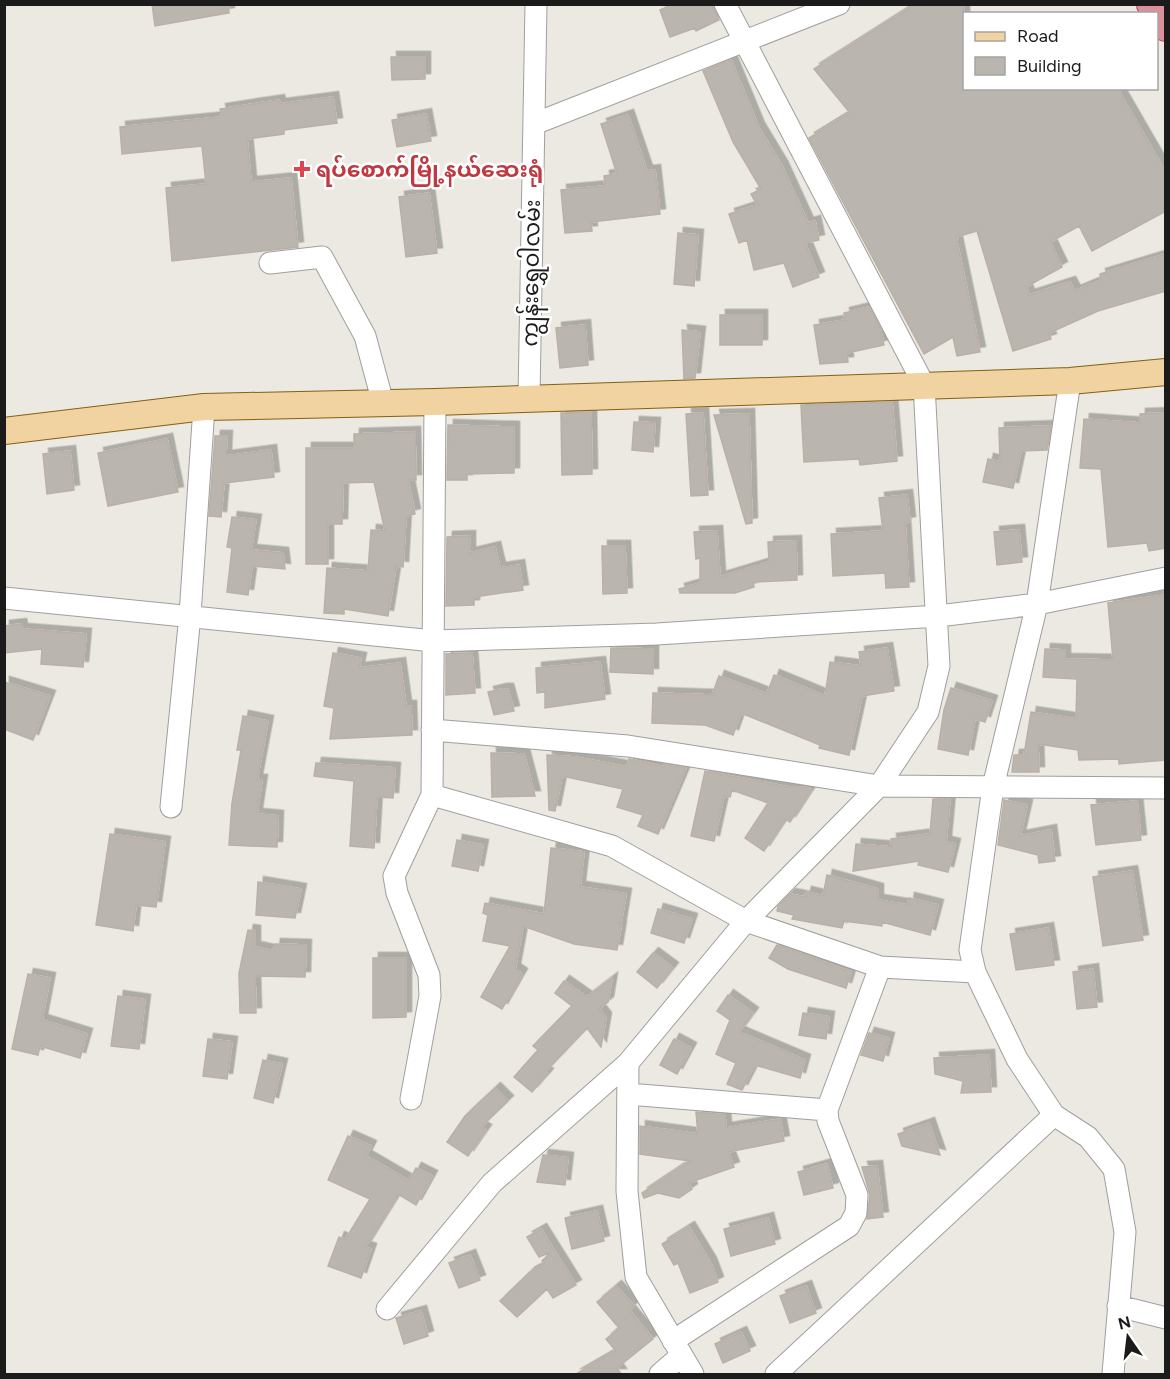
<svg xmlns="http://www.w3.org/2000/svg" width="1170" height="1379" viewBox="0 0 1170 1379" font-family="Figtree,'Noto Sans Myanmar',sans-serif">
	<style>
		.building { fill: #bbb5af; stroke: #bbb0a6; stroke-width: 1.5; filter: url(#shadow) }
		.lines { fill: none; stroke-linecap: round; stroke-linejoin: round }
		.minor-casing { stroke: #9f9f9f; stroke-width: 23 }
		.major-casing { stroke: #826110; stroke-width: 28 }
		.highway-casing { stroke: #c23660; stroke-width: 32 }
		.minor { stroke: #fff; stroke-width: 21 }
		.major { stroke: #f1d2a1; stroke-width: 26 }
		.highway { stroke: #db909b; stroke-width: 30 }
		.health-dot { fill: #e0444e; stroke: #fff; stroke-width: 2 }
		.labels { text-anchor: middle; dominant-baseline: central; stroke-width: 5; stroke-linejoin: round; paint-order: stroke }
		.health-label { font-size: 22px; font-weight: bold; fill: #be3a42; stroke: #fff; text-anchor: start }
		.street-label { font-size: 22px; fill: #1b1b1b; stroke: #fff }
	</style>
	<defs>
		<filter id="shadow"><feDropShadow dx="5.5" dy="-5.5" stdDeviation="0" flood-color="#0004"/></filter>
	</defs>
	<rect width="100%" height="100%" fill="#ebe9e1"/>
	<path class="building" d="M152,4H228L229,13L155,26Z
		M674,4H712L719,20L696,31L695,28L670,37L660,10Z
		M916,4H964V88H1117L1166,173V211L1092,251L1079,226L1050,242L1062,267L1026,287L1029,295L1070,282L1075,291L1101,280L1100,274L1166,254V291L1098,311L1049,333L1051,339L1013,351L977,231L956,237L980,352L957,356L953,337L924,354L809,138L850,113L814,69Z
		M391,57H425V79L392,80Z
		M731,60L759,128L782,166L808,223L815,221L819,240L805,243L819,277L793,287L784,263L754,270L747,240L739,243L729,214L757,205L751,194L761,189L733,142L703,71Z
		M333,97L337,123L284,130V134L247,139L251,182L291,178L298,247L172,261L166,188L206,184L202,146L122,154L120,127L222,117L220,109L279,100L280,104Z
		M426,114L431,141L397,147L392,120Z
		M628,115L647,171L655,170L660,214L591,222L592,231L565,233L561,190L605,186L604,176L617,174L601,124Z
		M429,193L437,253L406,257L399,197Z
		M678,233L698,235L694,286L674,284Z
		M869,307L880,328L884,345L847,353L848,362L820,364L814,325L845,320L844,313Z
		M720,315H762V345H720Z
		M585,325L588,365L560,368L556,328Z
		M682,330L700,332L695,378L684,379Z
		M892,402L897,461L860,465L859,459L804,462L801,405Z
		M591,412L592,474L562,475L561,413Z
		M703,413L708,495L691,496L686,414Z
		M1166,413V548L1149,551L1147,543L1108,547L1101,469L1080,468L1084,419L1140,423V414Z
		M749,414L752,523L746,524L714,415Z
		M634,422L655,423L653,452L632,450Z
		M448,425L514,427V473L467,474V480H447Z
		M1051,426L1047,450L1021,451L1013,488L983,482L988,459L1000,462L999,428Z
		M415,432L416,480H408L415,514L406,516L403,567L396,566L388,616L344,609V614L324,613L327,568L368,571L371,530L385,531L374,482L343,483L342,524H328V564H306V448H354V434Z
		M215,436H227L226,456L271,450L274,477L224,483L221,517L209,516Z
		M167,439L178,492L108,506L98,453Z
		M70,451L74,490L47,494L43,454Z
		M907,495L910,522L905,523L909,587L886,588L885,573L833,576L831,534L883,531L879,498Z
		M232,517L256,520L251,550L283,553L285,569L252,566L248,595L227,592L232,548L227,547Z
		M1019,530L1022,562L997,565L994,532Z
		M717,531L720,577L769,562L768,542L796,541L797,580L753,582L754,587L735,593H680L679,589L700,583V558L696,559L694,532Z
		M470,536V553L495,547L500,568L519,565L523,590L474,597V605L446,606L447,537Z
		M602,546H625L627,593L603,594Z
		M1166,595V760L1119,764V759L1079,760L1078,750L1038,744L1039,772H1012L1014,755H1024L1031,712L1076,719L1077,679L1043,677L1045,649L1065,650V659L1113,660L1108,603Z
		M21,624L22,629L86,634L83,667L41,664L42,649L4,653V626Z
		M611,648L653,649V674L610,672Z
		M887,648L894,691L862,696L849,755L819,748L820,745L741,713L733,735L705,725L652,723L653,693L712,695L719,676L767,694L774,675L825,696L830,662L861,666L859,652Z
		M333,653L361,658L359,668L400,663L406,706H411L412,735L330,739L334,708L324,706Z
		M472,653L475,693L446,695V654Z
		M600,662L605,699L545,708V692L537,693L536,668Z
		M4,682L50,696L33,740L4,729Z
		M951,688L992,701L985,722L975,719L968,755L938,749L944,710Z
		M501,689H508L514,711L494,715L488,692Z
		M243,716L268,721L257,780H262L257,814L278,816L277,847L229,845L232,803L241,750H237Z
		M491,753L524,754L535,796L492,797Z
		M547,755L575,757L627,767L629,759L664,767V765L686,768L658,834L638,826L643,815L617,807L623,789L562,776L555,811L549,810Z
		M316,763L395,768L393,798L377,797L374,848L350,846L354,781L314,776Z
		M705,771L789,787H807L811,790L790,822L785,819L764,851L745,838L768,803L732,790L730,797L724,796L714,841L691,836Z
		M933,799H950L946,842L955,844L948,872L918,865L919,861L853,871L856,844L892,847L891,839L930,834Z
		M1004,800L1027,805L1020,836L1051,830L1055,861L1039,863L1038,855L998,845Z
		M1137,801L1141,840L1096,845L1091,805Z
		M110,834L165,842L156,907L136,905L133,931L96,925Z
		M457,840L483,845L478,871L452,866Z
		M551,848L584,852L580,887L626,894L621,924L616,922L621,926L617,950L574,944L523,926L515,969L522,974L502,1009L481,997L510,946L483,941L488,915L483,913L485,903L544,914Z
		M1132,871L1143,940L1103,946L1093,877Z
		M827,875L878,889V900L908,905L909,898L938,905L930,935L882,922V926L844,921L842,928L792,919L794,915L777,911L778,906L790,894L805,897L806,892L823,896Z
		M258,882L301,889L295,918L256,915Z
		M658,909L692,919L684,943L651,933Z
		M1048,928L1054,965L1016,970L1010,934Z
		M248,930L255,931V947L274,951L275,944L306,945L305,977L255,976L256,1013H240L239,973Z
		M777,945L851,972L846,988L788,969L769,958Z
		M653,953L673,968L657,988L637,972Z
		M373,958H406V1017L373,1018Z
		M1093,969L1097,1007L1077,1009L1073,972Z
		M28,974L50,978L42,1020L87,1034L80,1058L40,1046L38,1055L12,1049Z
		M612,978L608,1002L599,1009L606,1018L601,1047L587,1028L545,1072L548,1074L532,1092L514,1077L538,1050L533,1046L572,1006L555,993L564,981L587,997Z
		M728,995L753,1013L739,1032L805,1060L800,1078L755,1065L742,1090L727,1084L736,1063L716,1054L730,1020L717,1011Z
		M118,996L145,1000L139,1049L111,1046Z
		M803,1013L829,1017L826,1039L799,1035Z
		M869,1033L889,1038L883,1061L861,1055Z
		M208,1039L232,1042L227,1079L203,1076Z
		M674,1039L691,1048L677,1074L660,1065Z
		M989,1055L991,1092L961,1093L963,1081L935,1074L934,1058Z
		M263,1060L282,1064L273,1103L254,1098Z
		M495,1088L508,1101L481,1127L486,1130L468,1156L447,1142L465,1116Z
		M696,1112L725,1115L726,1128L780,1119L784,1141L728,1152L734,1167L688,1183L692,1189L679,1198L658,1193L644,1198L642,1193L690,1161L640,1154V1126L698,1134Z
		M929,1123L940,1155L902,1146L898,1134Z
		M348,1136L371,1146L366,1156L409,1181L416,1168L432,1176L416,1205L398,1194L365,1247L371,1249L361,1278L328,1266L339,1237L345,1240L370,1199L328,1180Z
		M543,1155L568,1158L565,1185L537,1182Z
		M827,1164L833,1188L804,1195L798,1172Z
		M877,1166L883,1217L867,1219L870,1195L862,1167Z
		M597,1211L604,1241L572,1249L565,1218Z
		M768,1218L775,1244L731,1256L724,1229Z
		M689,1227L711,1263L718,1282L690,1293L678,1263L674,1265L662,1244Z
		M541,1229L576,1285L553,1298L547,1289L517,1317L500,1301L530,1272L544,1265L542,1261L551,1252L539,1257L527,1237Z
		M470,1255L480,1280L459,1288L449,1263Z
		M616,1286L634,1306L629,1310L653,1339L617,1368L621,1374H576L616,1351L606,1339L619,1328L597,1302Z
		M806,1286L816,1313L790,1323L780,1296Z
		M421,1311L428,1336L404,1344L396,1318Z
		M741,1332L750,1351L723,1363L715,1344Z"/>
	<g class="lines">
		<defs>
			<path id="minor" d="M534,124L839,4
				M270,263L322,257L365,336L383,403
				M1070,381L1037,604L993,787L970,950L975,972L1017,1059L1054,1115L1088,1137L1114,1169L1125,1232L1113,1374
				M529,397L536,4
				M4,598L434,641L657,634L938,616L1037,604L1166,578
				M432,730L628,746L879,786L1166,788
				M432,795L612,846L746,921L880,967L975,972
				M171,807L190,615L204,407
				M628,1063L627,1191L636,1277L693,1374
				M628,1094L827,1110
				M411,1099L430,996L429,975L397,893L394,876L432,795L435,402
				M1118,1306L1166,1318
				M387,1309L492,1183L628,1063L746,921L879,786L928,712L939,666L924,385L725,4
				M673,1341L849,1226L856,1213L857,1195L828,1121L827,1110L880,967
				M660,1374L682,1355
				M776,1374L1054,1115"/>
			<path id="major" d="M4,431L204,407L435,402L1070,381L1166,372"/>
			<path id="highway" d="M1152,4L1166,26"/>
		</defs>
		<use href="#minor" class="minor-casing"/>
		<use href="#major" class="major-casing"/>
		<use href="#highway" class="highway-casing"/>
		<use href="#minor" class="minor"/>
		<use href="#major" class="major"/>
		<use href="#highway" class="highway"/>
	</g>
	<path class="health-dot" d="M299 160h6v6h6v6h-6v6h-6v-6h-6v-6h6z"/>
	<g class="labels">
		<g class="health-label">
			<text x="316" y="169">ရပ်စောက်မြို့နယ်ဆေးရုံ</text>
		</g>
		<g class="street-label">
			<text transform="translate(531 273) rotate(-89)">ကျွန်းရွှေဝါလမ်း</text>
		</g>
	</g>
	<rect width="1170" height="1379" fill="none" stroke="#1b1b1b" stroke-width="12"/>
	<rect x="963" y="12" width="195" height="78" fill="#ffffff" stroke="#a4a4a4" stroke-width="1.5"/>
	<rect x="975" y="32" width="30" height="9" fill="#f1d2a1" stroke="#a4a4a4" stroke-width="1.5"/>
	<text x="1017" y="42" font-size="18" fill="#1b1b1b">Road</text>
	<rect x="975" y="57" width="30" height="18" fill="#bbb5af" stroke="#a4a4a4" stroke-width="1.5"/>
	<text x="1017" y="72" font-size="18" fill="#1b1b1b">Building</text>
	<g transform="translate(1128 1337) rotate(346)" stroke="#ffffff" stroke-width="4.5" paint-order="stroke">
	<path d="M0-4.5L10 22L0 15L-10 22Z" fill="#1b1b1b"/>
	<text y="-9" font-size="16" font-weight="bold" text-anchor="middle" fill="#1b1b1b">N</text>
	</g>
</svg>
